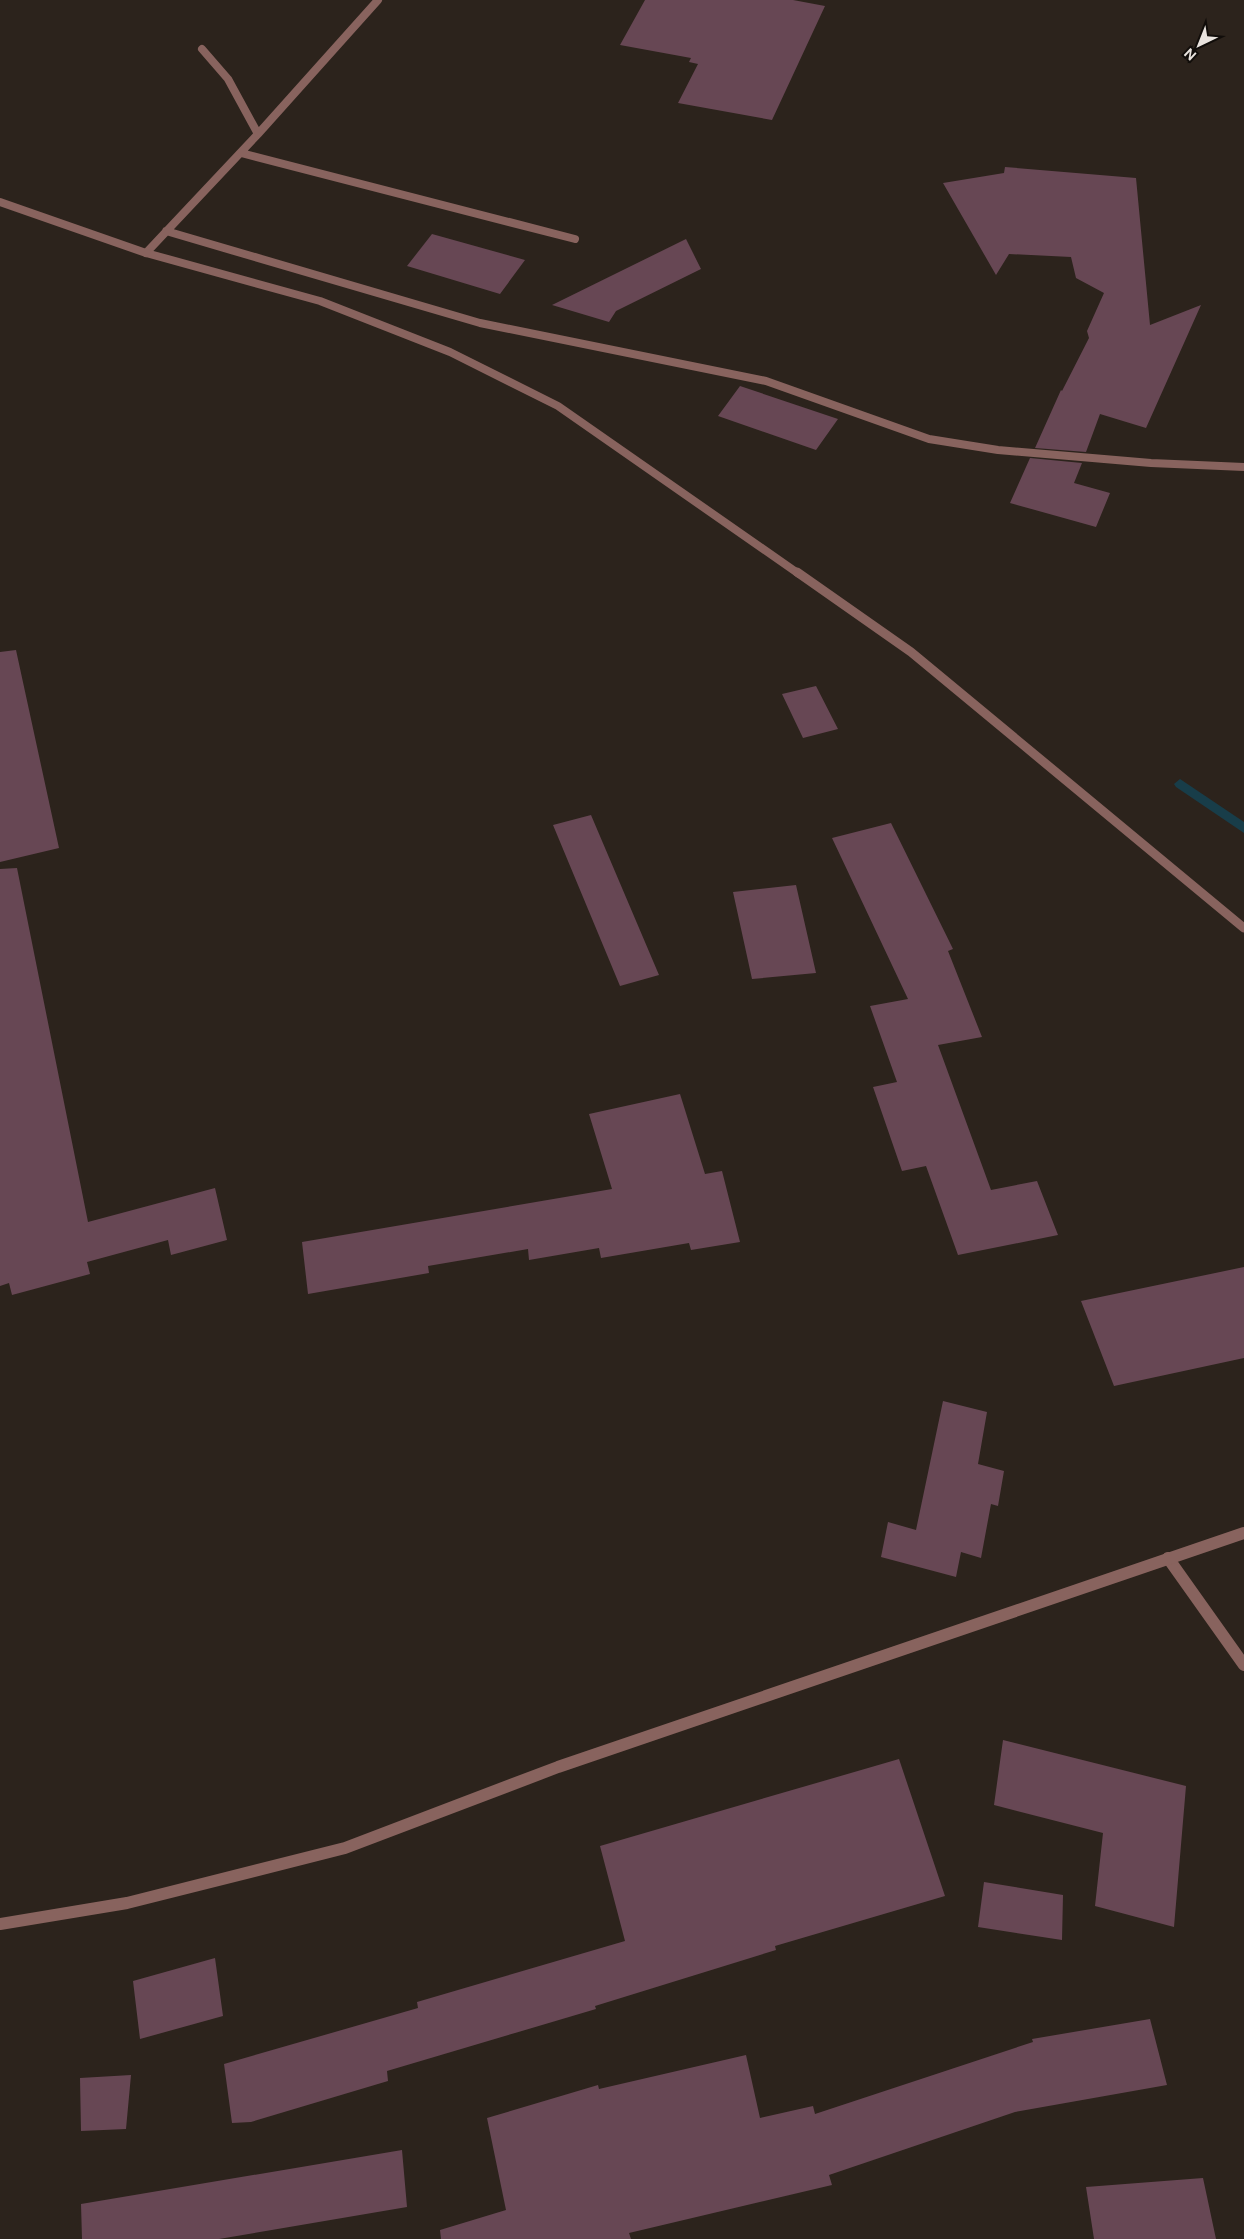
<svg xmlns="http://www.w3.org/2000/svg" width="1244" height="2239" viewBox="0 0 1244 2239" font-family="'DM Sans',sans-serif">
	<style>
		.lines { fill: none; stroke-linecap: round; stroke-linejoin: round }
		.stream { fill: #183d49; fill-rule: evenodd }
		.building { fill: #674754 }
		.service { stroke: #88635e; stroke-width: 8 }
		.minor { stroke: #88635e; stroke-width: 12 }
		.tertiary-far2 { stroke: #88635e; stroke-width: 8 }
		.tertiary-far1 { stroke: #88635e; stroke-width: 9 }
		.tertiary { stroke: #88635e; stroke-width: 12 }
	</style>
	<rect width="100%" height="100%" fill="#2c231c"/>
	<g class="lines">
		<path class="stream" d="M1180,779L1244,822V833L1176,787L1174,784Z"/>
	</g>
	<path class="building" d="M645,0H793L825,6L772,120L678,103L698,64L689,62L691,58L620,45Z
		M1005,167L1136,178L1150,325L1201,305L1146,428L1100,414L1086,452L1035,448L1061,390L1062,391L1089,338L1087,331L1104,293L1076,278L1071,257L1009,254L996,275L943,183L1004,173Z
		M432,234L525,260L500,294L407,266Z
		M686,239L701,269L616,311L609,322L552,305Z
		M740,386L838,419L816,450L718,416Z
		M1030,458L1082,463L1074,483L1110,493L1096,527L1010,503Z
		M16,650L59,848L0,862V652Z
		M816,686L838,729L803,738L782,694Z
		M591,815L659,975L620,986L553,825Z
		M891,823L953,949L948,951L982,1037L938,1045L991,1190L1037,1181L1058,1235L958,1255L926,1166L902,1171L873,1087L897,1082L870,1006L908,999L832,838Z
		M17,868L88,1222L215,1188L227,1240L171,1255L168,1240L87,1262L90,1274L12,1295L9,1283L0,1286V869Z
		M796,885L816,973L752,979L733,892Z
		M680,1094L705,1174L722,1171L740,1242L691,1250L689,1243L601,1258L599,1248L529,1260L528,1249L428,1266L429,1273L308,1294L302,1242L612,1189L589,1114Z
		M1244,1267V1358L1114,1386L1081,1301Z
		M943,1401L987,1412L978,1464L1004,1471L998,1506L991,1504L981,1558L961,1552L956,1577L881,1557L888,1522L916,1530Z
		M1003,1740L1186,1786L1174,1927L1095,1906L1103,1833L994,1805Z
		M899,1759L945,1896L775,1946L776,1950L595,2006L596,2009L387,2071L388,2081L251,2122L232,2123L224,2064L418,2008L417,2002L625,1941L600,1846Z
		M984,1882L1063,1895L1062,1940L978,1927Z
		M215,1958L223,2016L140,2039L133,1981Z
		M1150,2019L1167,2085L1015,2112L829,2175L832,2185L629,2233L631,2239H441L440,2230L506,2210L487,2118L598,2085L599,2089L746,2055L760,2118L813,2106L815,2114L1033,2042L1032,2039Z
		M131,2075L126,2129L81,2131L80,2078Z
		M402,2150L407,2207L219,2239H82L81,2204Z
		M1203,2178L1216,2239H1094L1086,2187Z"/>
	<g class="lines">
		<path class="service" d="M202,49L228,79L258,134
			M241,153L575,239
			M166,231L480,323L766,381L929,439L998,450L1151,463L1244,467
			M146,253L258,134L378,0"/>
		<path class="minor" d="M1168,1558L1244,1665"/>
		<path class="tertiary-far2" d="M0,202L146,253L320,301L450,352L558,406L799,574"/>
		<path class="tertiary-far1" d="M797,572L911,652L1244,928"/>
		<path class="tertiary" d="M0,1924L127,1903L345,1848L558,1767L1244,1533"/>
	</g>
	<g transform="translate(1199 45) rotate(223)" stroke="#110d0a" stroke-width="4" paint-order="stroke">
	<path d="M0-4L9 19L0 12L-9 19Z" fill="#e9e3de"/>
	<text y="-8" font-size="14" font-weight="bold" text-anchor="middle" fill="#e9e3de">N</text>
	</g>
</svg>
